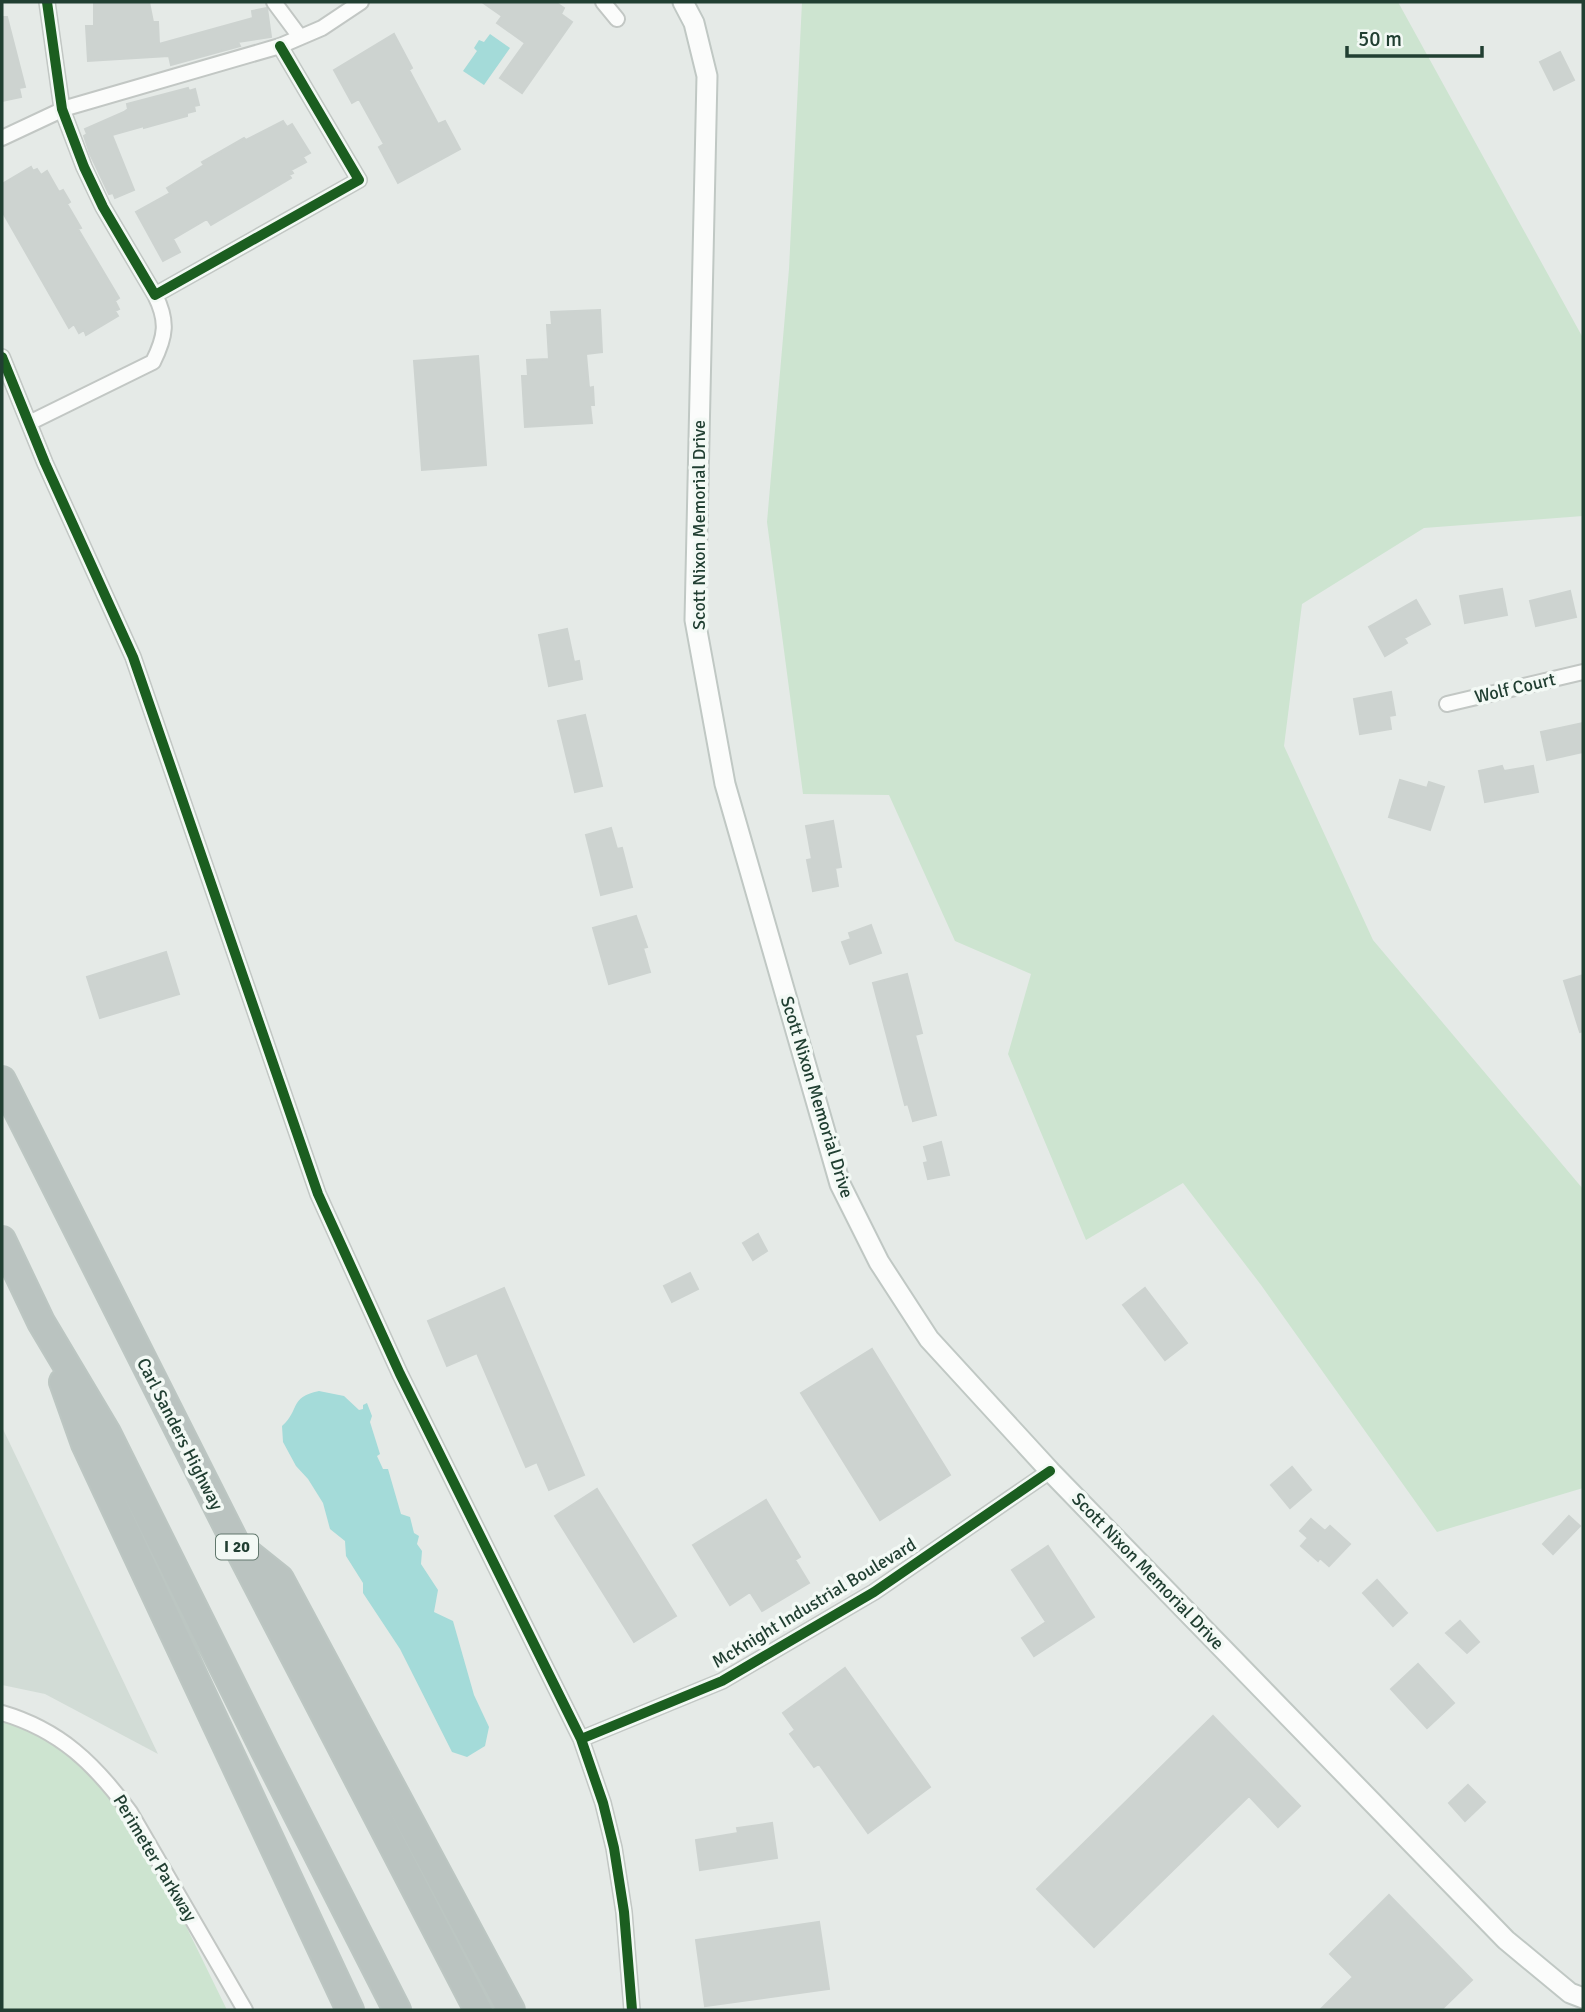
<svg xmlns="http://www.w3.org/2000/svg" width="1585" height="2012" viewBox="0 0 1585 2012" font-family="Signika,sans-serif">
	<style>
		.built { fill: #d2dcd6 }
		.green { fill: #cde4d0 }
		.water { fill: #a4dbd9 }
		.building { fill: #cdd3d0; stroke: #cdd3d0; stroke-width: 2 }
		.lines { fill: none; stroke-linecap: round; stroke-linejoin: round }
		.minor-casing { stroke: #c2c7c4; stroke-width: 18 }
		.secondary-casing { stroke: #c0c8c4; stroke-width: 23 }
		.motorway-casing { stroke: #bcc6c2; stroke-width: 30 }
		.minor { stroke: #fbfcfb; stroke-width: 14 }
		.secondary { stroke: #fbfcfb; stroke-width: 19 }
		.motorway { stroke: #bac3c0; stroke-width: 26 }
		.cycleway-casing { stroke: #f3f9f5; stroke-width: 15 }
		.cycleway { stroke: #1b5e20; stroke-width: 10 }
		.labels { text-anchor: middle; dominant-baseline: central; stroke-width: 7; stroke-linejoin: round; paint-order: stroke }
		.shield { fill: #f3f9f5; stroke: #60776c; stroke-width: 2 }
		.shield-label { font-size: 16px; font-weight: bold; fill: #213f32 }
		.street-label { font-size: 18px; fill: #213f32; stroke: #f3f9f5 }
	</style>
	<rect width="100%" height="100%" fill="#e5eae7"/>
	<path class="built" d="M2,1427L158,1754L45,1694L2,1685Z"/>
	<path class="green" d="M802,2H1398L1583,338V516L1424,528L1302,604L1284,746L1373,940L1583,1189V1488L1437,1532L1261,1285L1183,1183L1086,1240L1008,1054L1031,974L955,941L889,795L803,794L767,522L789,269Z
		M2,1714L27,1720L121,1799L164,1881L227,2010H2Z"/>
	<path class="water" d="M490,34L510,48L484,85L463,71L477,51L474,48L479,40L484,42Z
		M319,1391L344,1396L359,1410L363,1409V1405L367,1403L372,1416L370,1422L380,1454L377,1456L383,1469H388L401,1514L410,1517L414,1533L419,1536L417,1544L422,1551L421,1564L438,1590L434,1612L453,1621L474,1695L489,1727L485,1746L467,1757L452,1752L400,1649L363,1593V1583L346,1556L345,1541L330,1529L323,1503L308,1479L296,1466L283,1442L282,1426C301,1409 288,1398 319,1391Z"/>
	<path class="building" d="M94,2H149L153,22H158L159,44L253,18L252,11L267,8L271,37L238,42L240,46L171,65L169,56L88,61L86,26H94Z
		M482,2H555L564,8L561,14L572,22L522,93L500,78L525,43L497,23L502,16Z
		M2,17H7L25,87L19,88L21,97L2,101Z
		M394,34L412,68L409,70L438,124L445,121L460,149L398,183L379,147L384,144L359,99L352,103L334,70Z
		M1560,52L1574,80L1554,90L1540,62Z
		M188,88L189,91L195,89L199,105L194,106L195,111L187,113V116L144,128V126L112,135L134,190L115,198L113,193L109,194L90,154L84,136L87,134L85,129L124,112L128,109L127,104Z
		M283,121L287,127L292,124L310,153L303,157L306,162L291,170L293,173L289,175L291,178L211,225L207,219L173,239L180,252L163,261L136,212L170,193L167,188L204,165L202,162L244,138L246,140Z
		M31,167L33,171L37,169L41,175L47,171L59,192L63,190L70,202L67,204L81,228L78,229L119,298L115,301L119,309L115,311L118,316L86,335L84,330L79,333L74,324L69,328L2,211V184Z
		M600,310L602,352L586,354L589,388L593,387L594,405H590L592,423L525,427L522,376H528L527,360L549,359L547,325H552L551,312Z
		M478,356L486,465L422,470L414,361Z
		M1502,589L1507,615L1465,623L1460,596Z
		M1570,591L1576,617L1536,626L1530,601Z
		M1416,600L1430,624L1404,638L1407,643L1385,656L1369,627Z
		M567,629L574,662L579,661L582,679L549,686L539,635Z
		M1391,692L1395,715L1389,716L1391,729L1360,734L1354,699Z
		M585,715L602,786L575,792L558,721Z
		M1583,723V752L1547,760L1541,732Z
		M1502,766L1504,771L1533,766L1538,792L1485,802L1479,771Z
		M1400,780L1427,788L1429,782L1444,787L1430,830L1389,817Z
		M833,821L841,867L835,868L838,886L813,891L807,860L812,859L806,826Z
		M611,828L617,849L622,848L632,887L601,895L586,835Z
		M636,916L647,947L643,948L650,972L609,984L593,928Z
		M871,925L881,953L850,964L842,942L851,939L849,933Z
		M166,952L179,994L100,1018L87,977Z
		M907,974L922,1033L915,1035L936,1115L913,1121L908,1104L905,1105L873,983Z
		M1583,975V1031L1580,1032L1564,981Z
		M941,1142L949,1175L928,1179L924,1163L928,1162L924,1147Z
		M758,1234L767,1251L753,1260L743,1243Z
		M690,1273L698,1289L672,1302L664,1286Z
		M504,1288L584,1475L549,1490L537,1462L526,1467L477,1353L447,1366L428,1321Z
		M1145,1288L1187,1343L1165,1360L1123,1305Z
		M872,1349L950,1475L880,1520L801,1393Z
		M1292,1467L1311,1490L1290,1508L1271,1485Z
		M597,1489L676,1616L634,1642L555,1516Z
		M766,1500L800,1557L795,1560L809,1583L762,1611L750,1592L730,1605L693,1545Z
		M1569,1516L1580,1526L1553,1554L1543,1544Z
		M1311,1519L1325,1531L1330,1526L1350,1544L1329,1566L1320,1558L1318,1561L1301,1546L1308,1538L1300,1531Z
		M1048,1546L1094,1617L1034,1656L1022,1638L1046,1622L1012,1570Z
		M1377,1580L1407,1613L1393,1626L1363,1593Z
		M1460,1621L1479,1642L1467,1653L1446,1633Z
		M1418,1664L1454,1703L1427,1728L1391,1689Z
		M845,1668L930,1787L868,1833L819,1764L814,1767L790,1734L795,1730L783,1713Z
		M1213,1716L1300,1806L1278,1827L1249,1796L1094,1947L1037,1889Z
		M1468,1785L1485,1802L1465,1821L1449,1803Z
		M772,1823L777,1858L700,1870L696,1840L738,1833L737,1828Z
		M1389,1895L1472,1980L1441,2010H1320L1353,1977L1330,1954Z
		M819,1922L829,1989L705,2006L696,1940Z"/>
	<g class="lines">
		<defs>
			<path id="minor" d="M47,2L62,109L84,167L103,207L155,295L359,180L280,46
				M274,2L300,37
				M603,2L617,19
				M2,138L66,108L280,46L322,28L361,2
				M2,357L45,463L133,657L318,1194L400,1374L581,1739L603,1803L614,1848L624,1912L632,2010
				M29,423L153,362C166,336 168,321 155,295
				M1447,704L1583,672
				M2,1713C60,1730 95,1764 130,1812L245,2010
				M581,1739L722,1681L874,1592L1050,1471"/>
			<path id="secondary" d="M683,2L694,23L707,76L695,620L725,784L840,1184L879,1262L929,1339L1050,1471L1506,1940L1570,1993L1583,1998"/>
			<path id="motorway" d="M2,1080L235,1542L478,2010
				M2,1240L41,1322L107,1433L265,1751L397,2010
				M63,1382L85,1444L350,2010
				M245,1551L280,1579L511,2010"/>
		</defs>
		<use href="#minor" class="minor-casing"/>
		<use href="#secondary" class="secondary-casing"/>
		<use href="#motorway" class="motorway-casing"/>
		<use href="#minor" class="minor"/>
		<use href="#secondary" class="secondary"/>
		<use href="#motorway" class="motorway"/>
		<defs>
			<path id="cycleway" d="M47,2L62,109L84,167L103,207L155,295L359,180L280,46
				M2,357L45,463L133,657L318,1194L400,1374L581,1739L603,1803L614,1848L624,1912L632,2010
				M581,1739L722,1681L874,1592L1050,1471"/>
		</defs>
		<use href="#cycleway" class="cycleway-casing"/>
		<use href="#cycleway" class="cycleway"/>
	</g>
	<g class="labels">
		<rect class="shield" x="216" y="1534.5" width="42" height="25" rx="5"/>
		<g class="shield-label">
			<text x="237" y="1547">I 20</text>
		</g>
		<g class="street-label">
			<text transform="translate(699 525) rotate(-90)">Scott Nixon Memorial Drive</text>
			<text transform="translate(1515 688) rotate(-13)">Wolf Court</text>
			<text transform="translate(817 1097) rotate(73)">Scott Nixon Memorial Drive</text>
			<text transform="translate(180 1434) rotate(63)">Carl Sanders Highway</text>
			<text transform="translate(1148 1571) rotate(46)">Scott Nixon Memorial Drive</text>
			<text transform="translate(814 1603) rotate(-31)">McKnight Industrial Boulevard</text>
			<text transform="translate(155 1858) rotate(59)">Perimeter Parkway</text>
		</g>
	</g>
	<rect width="1585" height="2012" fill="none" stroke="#213f32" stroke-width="7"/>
	<path d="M1347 46v10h135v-10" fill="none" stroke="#213f32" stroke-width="3.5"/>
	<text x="1358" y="46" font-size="21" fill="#213f32" stroke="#f3f9f5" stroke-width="5" paint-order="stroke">50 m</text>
</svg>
